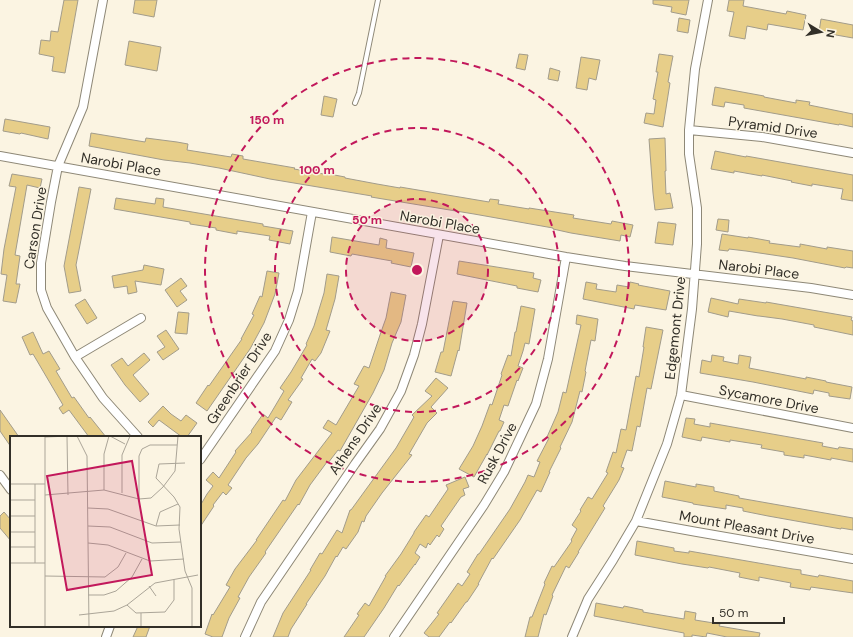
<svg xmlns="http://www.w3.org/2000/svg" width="853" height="637" viewBox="0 0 853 637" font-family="'DM Sans',sans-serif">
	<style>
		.building { fill: #e7ce89; stroke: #a29c8b }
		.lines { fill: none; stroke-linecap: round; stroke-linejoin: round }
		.service-casing { stroke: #8e8877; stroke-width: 6 }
		.minor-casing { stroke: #8e8877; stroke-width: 10 }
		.service { stroke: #fff; stroke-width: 4 }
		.minor { stroke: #fff; stroke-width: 8 }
		.ring { fill: none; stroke: #c2185b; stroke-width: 2; stroke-dasharray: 7 5 }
		.labels { text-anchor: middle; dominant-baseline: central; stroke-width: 3; stroke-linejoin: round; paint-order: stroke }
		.street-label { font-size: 14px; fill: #322f28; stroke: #fbf4e2 }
		.inset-road { fill: none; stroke: #aba598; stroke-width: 1 }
		.view { fill: #c2185b; fill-opacity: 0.15; stroke: #c2185b; stroke-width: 2 }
		.inset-edge { fill: none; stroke: #322f28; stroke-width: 2 }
		.centre { fill: #c2185b; stroke: #fbf4e2; stroke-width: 2 }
		.ring-label { font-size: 12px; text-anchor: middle; font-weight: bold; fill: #c2185b; stroke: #fbf4e2; stroke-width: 3; stroke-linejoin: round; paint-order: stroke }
	</style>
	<rect width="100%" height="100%" fill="#fbf4e2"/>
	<path class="building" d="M64,0H78L65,73L52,71L54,57L39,54L41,40L50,41L51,31L58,32Z
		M135,0H157L154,17L133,13Z
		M653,0H689L686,15L671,12L672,7L653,4Z
		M729,0H744L743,6L786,14L787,11L806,15L803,30L768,24L767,30L747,26L745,39L729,36L734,12L727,11Z
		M679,18L690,20L688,33L677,31Z
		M821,19L853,25V38L819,32Z
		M129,41L161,47L157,71L125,65Z
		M519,54L528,55L525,70L516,68Z
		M659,54L673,56L668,82L670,83L663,127L644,123L646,113L654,114L656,100L653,99L658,72H656Z
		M581,57L600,60L596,80L589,78L587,90L576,88Z
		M550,68L560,71L558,81L548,79Z
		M715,87L764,96V97L796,103V100L810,102L809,105L853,114V127L839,124V125L744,108V105L725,102L724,107L712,105Z
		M324,96L337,99L333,117L321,115Z
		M5,119L50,127L48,139L21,133L20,134L3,131Z
		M91,133L145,142L146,138L177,142L188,144L187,150L231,157L232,154L243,156V159L295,168L294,169L324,174V173L345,177V178L377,184L400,188V187L489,202L490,199L499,200L498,204L529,209V208L574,215L573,218L611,224L612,221L633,225L630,237L621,235L620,241L571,233L553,229V228L474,214L371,197L372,196L270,179L219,168L190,163L164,160L89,146Z
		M665,138L666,171H665L666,194L670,193L673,208L655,210L653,193L649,139Z
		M715,151L746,157V156L853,175V201L841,199L843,189L812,184V186L791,182L792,181L762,175V176L734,171V173L711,169Z
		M12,174L42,179L40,188L27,185L15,255L20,256L16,284H20L16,303L3,301L7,275L1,274L4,249L16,187L9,186Z
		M79,187L91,189L76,265L81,291L69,293L64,266Z
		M116,198L155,204L156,198L164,199L163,207L239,220L263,224V226L293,231L290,244L269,240L270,236L237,231V234L216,230V228L190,224V222L114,209Z
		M718,219L729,220L728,232L716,230Z
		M658,222L676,224L673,245L655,243Z
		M722,234L748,238V237L770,241L769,243L800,247V244L827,249V247L853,251V268L846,267L845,268L793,258L746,251L729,249L728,251L719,250Z
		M332,237L379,245L380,238L387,240L386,248L414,253L411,267L391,263L392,261L352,254L351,256L330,252Z
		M459,261L534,273L533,278L541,280L538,292L517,288V286L457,274Z
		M144,265L164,269L161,285L135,281L137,292L128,294L127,286L114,288L112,276L143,270Z
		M267,271L279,273L275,294L264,323L250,349L207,411L196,403L208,385L209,386L242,339H241L254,315L252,314L260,296L262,297Z
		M327,274L339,276L335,299L326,330L330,331L321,353L315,361L312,359L301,378L303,379L288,400L292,402L281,420L276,417L258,444L246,458L228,485L232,488L226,495L223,492L213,505L214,506L200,527V506L207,494L213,486L206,480L213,472L219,478L236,452L235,451L252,432L251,431L263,414L268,418L284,391L280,388L291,372L307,345L306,344L314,326L324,293Z
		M181,278L187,286L180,291L187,300L177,307L165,290Z
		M586,282L597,284L596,289L616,292L617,285L629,287L630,282L639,284L638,285L670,291L666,310L635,305L634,309L583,299Z
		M391,292L406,295L401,322L392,343L384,370L373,393L340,451L338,450L328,463L327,462L310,485L299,505L298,504L265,552L266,553L249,577L238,597L240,598L229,618L222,637H213L205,634L212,614L213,615L230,587L226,585L235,569L257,540H256L283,500L285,501L296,480L332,433L323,428L328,420L336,425L359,386L354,384L364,366L369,368L381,332L386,318Z
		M711,298L738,304L739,299L766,303V302L852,317L851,320L853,321V335L814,327V325L782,319L759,316H758L729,311L728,317L708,312Z
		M85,299L97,318L87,324L75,305Z
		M453,301L467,303L459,351L458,350L451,376L435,372L441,352H443Z
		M521,306L535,309L529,344L525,343L523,351L518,366L523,368L518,381L517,380L508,406L504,405L499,420L504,422L500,431H499L487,455V454L474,477L459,469L473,446L482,426L490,404L492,405L502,375L501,374L508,355L511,356L515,332H516Z
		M178,312L189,313L187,334L175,333Z
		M577,315L598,319L595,341L591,340L585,371L586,372L582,392L580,391L572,422L560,447L561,448L549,472H550L541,492L537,490L520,520L493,559L492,558L478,584H479L467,602H466L451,623L450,622L439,637H429L424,633L439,614L437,613L458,583L462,586L470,574L467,572L478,554H479L510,509L525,482L528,475L534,477L540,462L537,461L549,438L547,437L558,412L563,392L566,393L581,325L576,324Z
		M646,327L663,330L651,389L647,388L640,427L637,426L632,451L627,450L621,467L624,468L619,480L603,506L605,508L578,552H579L569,568L566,566L552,595L553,596L546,615L544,614L538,637H525L530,617H532L545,584L544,583L552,566L554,567L572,541L571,540L577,529L572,525L581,511L580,510L588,497L592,499L608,473L606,472L613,452L616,453L621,429L626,430L636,376L639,377L644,347H643Z
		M166,330L179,349L163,360L157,352L165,347L157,336Z
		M33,332L43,354L49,351L60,369L56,371L72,398L74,397L89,418L90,417L106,437H89L69,410L63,414L59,408L63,405L33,354L30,355L22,337Z
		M144,353L150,360L133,375L149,394L140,402L125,385L111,365L122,358L128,366Z
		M712,355L724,357L723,361L738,364L739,355L751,357L749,368L806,379V377L826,381V382L852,387L850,399L829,396V393L814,390L813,394L753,382L700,373L702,360L711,362Z
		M436,378L448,388L431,407L437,413L427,423L409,454L412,455L382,493L366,516L364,522L362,521L358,532L346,549L343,547L337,557L336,556L325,576L306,604H307L291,629L288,637H273L283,613L311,570H310L320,553L322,554L337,530L342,533L350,510H351L396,448L414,417L412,415L432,396L425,391Z
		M163,406L171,414L181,421L186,415L197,423L187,437H182L159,420L153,427L148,422Z
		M0,410L19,437H11V447L0,431Z
		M686,418L695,419L694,424L710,427V423L823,443L822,446L838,449L839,447L853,449V462L831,458V460L804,455V458L784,455V452L761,448L762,445L730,440V442L702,437L701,441L682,437Z
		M465,477L469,487L463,489L465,495L461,497L441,526L444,529L439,537L437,535L430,545L428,543L426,548L420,544L415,553L420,557L415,565V564L399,586L398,585L384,608L364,637H344L359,615L357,614L365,603L369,606L386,576H385L401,554L414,533V532L426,515L429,517L448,489L446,485Z
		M665,481L696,487V484L714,487V491L739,496V498L853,518V530L841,528V529L768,516L743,511V508L726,505V509L693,504V503L662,497Z
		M4,512L11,520V541L0,528V516Z
		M637,541L674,548V551L689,553V551L793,569L801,570V574L818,577L819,575L853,581V593L811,587L810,590L790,587L791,583L759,577V581L739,577L740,573L709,567L708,568L682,564L635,555Z
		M596,603L623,608L624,606L643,610V612L684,619L685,611L696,613L695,620L720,624L719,626L760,633L759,637H727L707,633L706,637L692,635V637H684V633L594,616Z
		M138,626H150L146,637H133Z"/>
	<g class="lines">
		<defs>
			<path id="service" d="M355,103L359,93L378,0"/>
			<path id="minor" d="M103,0L83,107L58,166L51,202L41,263V290L47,308L75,357L103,398L138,437
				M689,130L762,137L853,153
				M0,156L566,257L625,266L811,288L853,295
				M75,357L141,318
				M681,395L853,428
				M200,460L275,351L289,320L298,291L312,212
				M0,475L11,490
				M636,521L697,532L853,559
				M106,637L110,626
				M245,637L261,602L355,464L380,429L401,391L414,355L422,324L439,235
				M394,637L484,505L504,472L536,404L548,359L566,257
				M572,637L588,599L613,560L636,521L667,444L681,395L692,309L697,244V208L689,154V130L695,69L708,0"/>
		</defs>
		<use href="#service" class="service-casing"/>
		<use href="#minor" class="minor-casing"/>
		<use href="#service" class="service"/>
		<use href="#minor" class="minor"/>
	</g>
	<circle cx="417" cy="270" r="71" fill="#c2185b" fill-opacity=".12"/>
	<g class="ring">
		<circle cx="417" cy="270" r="71"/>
		<circle cx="417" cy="270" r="142"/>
		<circle cx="417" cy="270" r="212"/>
	</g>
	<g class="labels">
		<g class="street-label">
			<text transform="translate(773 127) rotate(8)">Pyramid Drive</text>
			<text transform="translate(121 164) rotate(10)">Narobi Place</text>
			<text transform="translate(440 222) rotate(10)">Narobi Place</text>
			<text transform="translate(35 228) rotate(-81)">Carson Drive</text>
			<text transform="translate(759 269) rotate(7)">Narobi Place</text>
			<text transform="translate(675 328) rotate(-84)">Edgemont Drive</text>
			<text transform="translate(239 378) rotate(-57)">Greenbrier Drive</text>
			<text transform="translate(769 399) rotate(11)">Sycamore Drive</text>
			<text transform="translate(355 439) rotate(-56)">Athens Drive</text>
			<text transform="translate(497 453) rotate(-62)">Rusk Drive</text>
			<text transform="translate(747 527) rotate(10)">Mount Pleasant Drive</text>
		</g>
	</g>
	<g transform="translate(10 436)">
		<rect width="191" height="191" fill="#fbf4e2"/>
		<path class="inset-road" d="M67,0L77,20L79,191M100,0L115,8M35,1L60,0M57,1L58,59M175,27L149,28L146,42L164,61L170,71L169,93L175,135L182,152V191M0,48H35M94,54V18L99,0M112,57V19L120,0M35,59L94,54L129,63L141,62L153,51L165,35L168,0M129,63V20L132,13L140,9H167M0,64H25M78,72L98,73L146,90L170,89M0,80H25M78,90L100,91L142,107L171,106M146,90L150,76L168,68M0,96H25M78,107L98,109L140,125L174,123M0,111H25M0,127H35M25,127V48M35,140L95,141L108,131L116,117M139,150L146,160M78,159H94L106,155L122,141L132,123M117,169L126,177L155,176L164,164V143M69,179L104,175L117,169L145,147L188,139M35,191V0M131,191V177"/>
		<path class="view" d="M122,25L142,139L57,154L37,40Z"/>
		<rect width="191" height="191" class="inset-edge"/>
	</g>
	<circle cx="417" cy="270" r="6" class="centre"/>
	<g class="ring-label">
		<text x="267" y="124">150 m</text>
		<text x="317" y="174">100 m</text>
		<text x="367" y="224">50 m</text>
	</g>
	<g transform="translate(821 32) rotate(100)" stroke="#fbf4e2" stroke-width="3" paint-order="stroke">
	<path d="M0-3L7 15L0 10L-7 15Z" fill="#322f28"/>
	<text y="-6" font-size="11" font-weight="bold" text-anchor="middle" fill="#322f28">N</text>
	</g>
	<path d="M713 617v6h71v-6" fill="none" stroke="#322f28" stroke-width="2"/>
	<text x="719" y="617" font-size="12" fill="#322f28" stroke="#fbf4e2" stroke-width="3" paint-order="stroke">50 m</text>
</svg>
